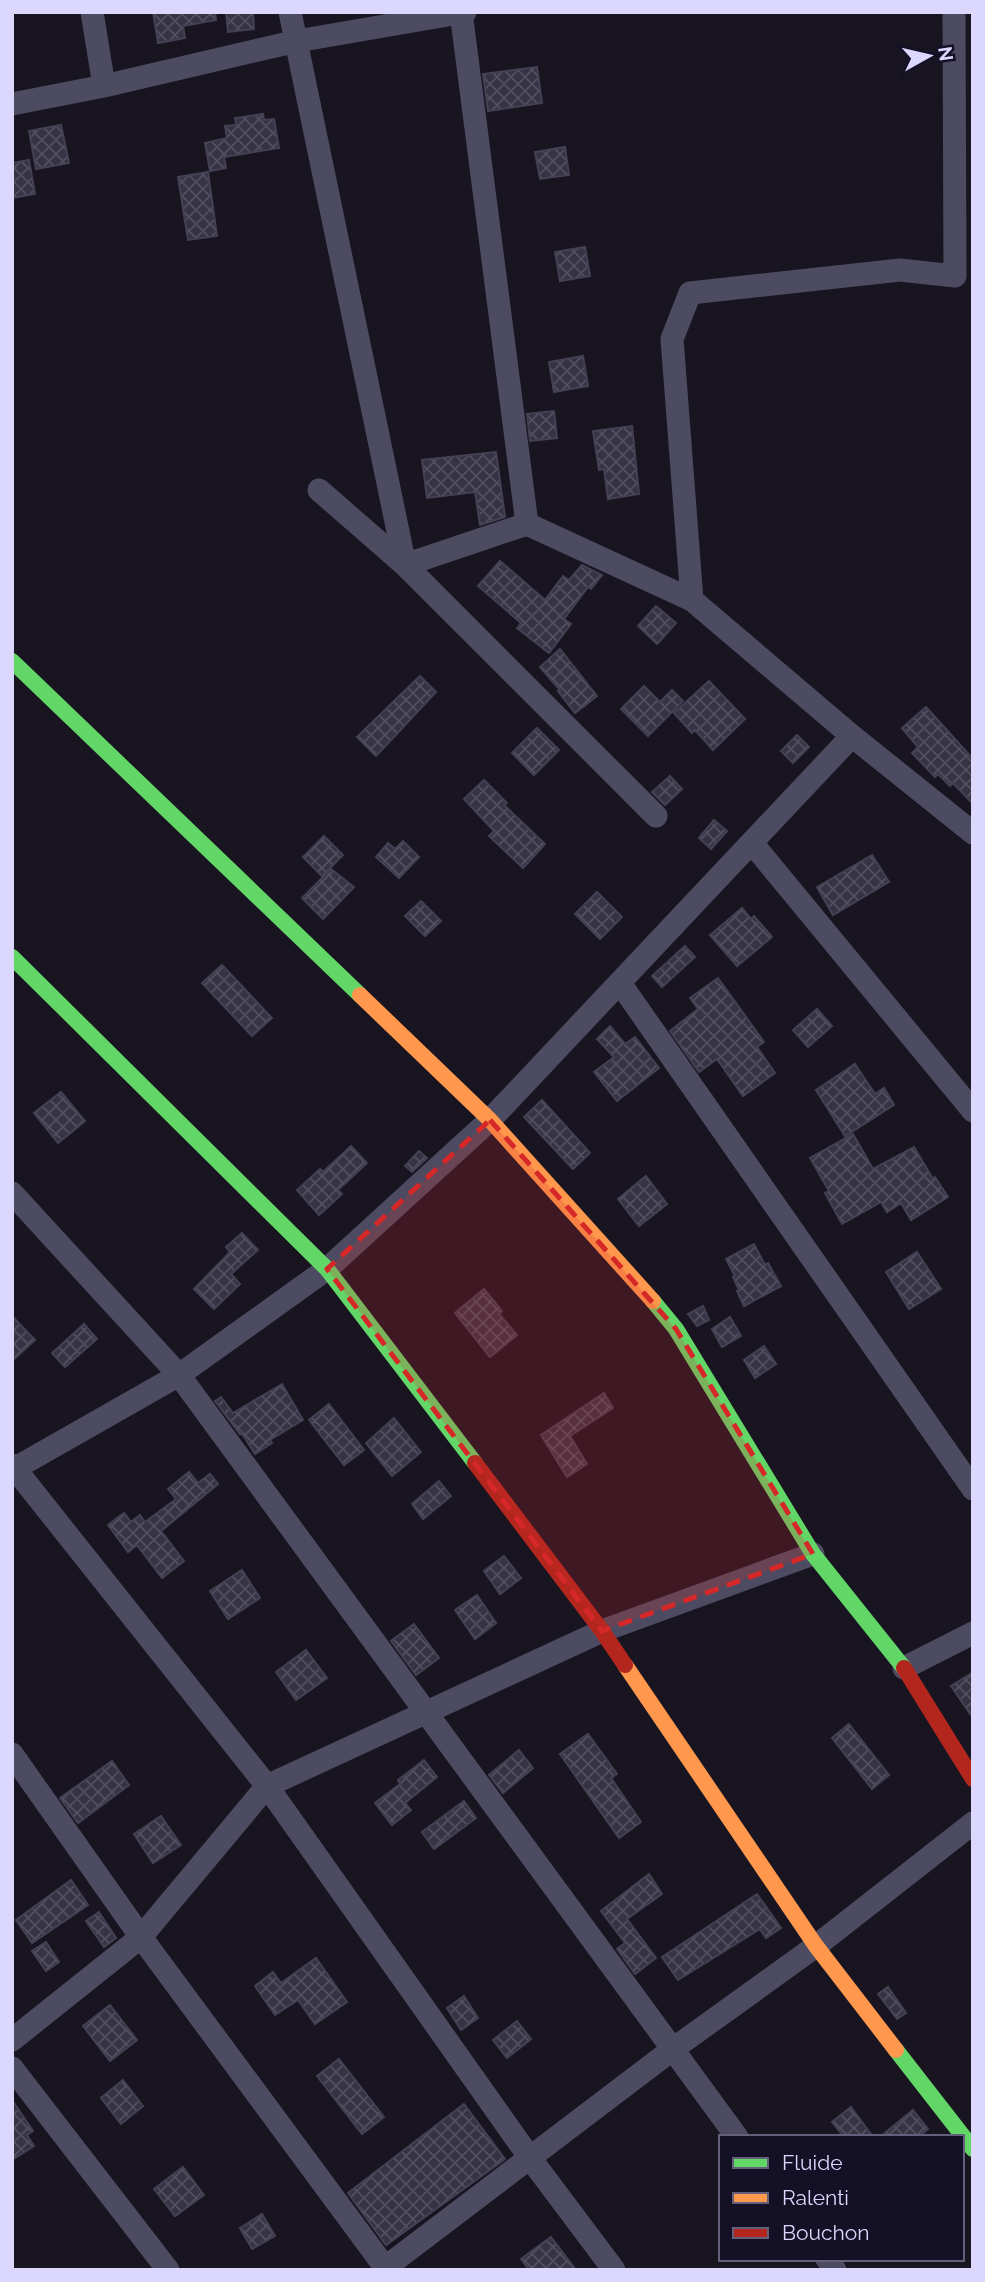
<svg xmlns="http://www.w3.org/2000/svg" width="985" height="2282" viewBox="0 0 985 2282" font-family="Raleway,sans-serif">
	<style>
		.building { fill: url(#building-cross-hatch); stroke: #454054; stroke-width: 2 }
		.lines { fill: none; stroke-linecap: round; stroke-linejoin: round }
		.street { stroke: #4d4b61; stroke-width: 23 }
		.fast { stroke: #63d668; stroke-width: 16 }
		.slow { stroke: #ff974d; stroke-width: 16 }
		.jam { stroke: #b3261e; stroke-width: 16 }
		.marked { fill: #d62828; fill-opacity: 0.2; stroke: #d62828; stroke-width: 5; stroke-dasharray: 14 9; stroke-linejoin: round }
	</style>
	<defs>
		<pattern id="building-cross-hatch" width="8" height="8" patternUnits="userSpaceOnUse" patternTransform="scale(1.75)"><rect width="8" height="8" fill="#363343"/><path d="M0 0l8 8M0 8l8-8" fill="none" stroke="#52505f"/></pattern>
	</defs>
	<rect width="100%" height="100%" fill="#181521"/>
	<path class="building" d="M153,12H215L216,20L183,26L185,38L158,43Z
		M226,12H253L254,29L228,32Z
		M537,67L542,103L488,111L483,74Z
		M263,114L264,120L274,119L279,148L224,157L226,168L210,171L205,143L227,138L225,126L236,125L235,118Z
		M61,125L69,163L36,169L29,131Z
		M565,147L569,175L540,179L535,152Z
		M29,160L35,194L12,198V163Z
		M208,172L217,236L188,240L178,177Z
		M585,247L590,276L560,281L555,252Z
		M583,356L588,386L554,392L549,362Z
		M554,411L557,438L530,441L527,414Z
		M632,426L639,494L608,499L604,469L599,470L593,431Z
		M496,452L505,517L480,525L475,492L427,498L422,460Z
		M500,561L545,600L563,576L569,580L582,565L602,575L591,589L588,587L564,619L571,624L549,653L517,628L521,623L478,586Z
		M656,606L676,623L657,644L638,626Z
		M560,649L597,696L575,713L558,691L560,690L540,667Z
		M420,676L436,692L376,756L357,737Z
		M709,681L745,719L713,750L695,730L692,733L674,713Z
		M644,686L660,702L672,690L683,701L648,736L621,709Z
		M926,707L973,759V804L953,783L950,786L938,774L935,777L912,753L918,747L902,728Z
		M537,728L559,750L534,775L512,753Z
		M797,735L809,747L793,763L781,751Z
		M670,776L682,789L665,805L652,792Z
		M484,780L507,803L504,805L545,844L523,868L489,836L494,831L464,799Z
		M714,820L727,831L711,849L699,838Z
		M324,836L343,855L322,876L303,857Z
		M403,841L419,857L399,878L376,857L388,843L395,849Z
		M872,855L889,882L833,915L817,887Z
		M331,869L354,887L323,919L302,898Z
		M597,892L622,917L600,939L575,914Z
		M421,901L441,921L425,936L405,916Z
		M742,908L751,919L754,916L772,937L737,966L710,935Z
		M685,946L695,957L662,987L652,976Z
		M222,965L272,1018L252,1036L202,983Z
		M718,978L764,1042L757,1047L775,1073L743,1096L717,1059L699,1072L670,1031L698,1009L690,998Z
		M817,1009L832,1026L808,1047L793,1030Z
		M610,1026L625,1044L635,1037L659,1068L617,1101L594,1072L614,1057L597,1039Z
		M855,1064L875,1094L884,1088L894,1105L845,1136L816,1090Z
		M61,1092L85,1121L58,1143L34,1113Z
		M542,1100L590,1153L573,1169L524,1117Z
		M853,1134L873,1169L914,1147L933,1179L935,1177L948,1197L911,1220L901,1203L887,1212L881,1202L842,1224L825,1193L829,1191L810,1158Z
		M351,1146L367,1163L338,1190L342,1194L319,1215L297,1190L320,1169L323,1172Z
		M419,1151L427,1158L412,1172L405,1166Z
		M646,1176L667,1204L639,1226L618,1199Z
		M242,1233L258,1250L231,1274L240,1284L214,1309L194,1289L230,1252L226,1247Z
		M754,1244L765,1265L768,1263L781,1286L744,1306L737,1291L739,1290L733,1277L735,1276L726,1259Z
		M917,1252L941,1289L909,1309L886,1272Z
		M484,1289L502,1311L499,1314L517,1335L490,1357L455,1313Z
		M703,1306L709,1320L697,1326L688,1314Z
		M12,1316L35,1340L12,1361Z
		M730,1317L741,1336L722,1347L712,1329Z
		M84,1324L97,1339L65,1367L52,1353Z
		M764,1346L776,1364L755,1378L744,1360Z
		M282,1384L303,1420L270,1440L272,1443L255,1454L241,1432L240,1434L215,1401L221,1397L233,1413Z
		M604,1393L613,1408L570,1436L587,1464L567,1477L541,1435Z
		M329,1404L364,1450L344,1465L309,1420Z
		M394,1418L421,1452L392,1476L366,1443Z
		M189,1472L198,1483L210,1474L218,1484L161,1531L184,1561L162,1578L137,1545L128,1552L108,1525L124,1513L131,1522L140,1515L145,1522L176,1499L168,1489Z
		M439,1481L451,1496L423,1519L412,1504Z
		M504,1556L521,1578L500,1594L484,1571Z
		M242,1570L260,1598L228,1619L210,1591Z
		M477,1595L496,1623L475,1639L455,1610Z
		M414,1624L439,1658L416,1675L391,1641Z
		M306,1650L327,1678L296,1700L276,1672Z
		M973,1672V1718L951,1686Z
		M849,1724L889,1775L872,1789L832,1738Z
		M588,1734L617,1774L611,1778L641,1822L619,1838L560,1754Z
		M519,1750L533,1768L503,1793L489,1775Z
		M424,1760L437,1777L405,1803L411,1810L392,1825L375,1803L400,1784L398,1780Z
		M112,1761L129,1785L78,1823L60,1798Z
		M464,1801L476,1818L434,1849L422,1832Z
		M161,1816L181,1845L153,1863L134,1834Z
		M649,1874L662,1894L627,1919L656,1958L635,1974L617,1949L625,1943L601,1911Z
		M71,1880L88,1905L32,1943L16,1920Z
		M757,1894L781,1928L766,1938L760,1929L678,1980L662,1957Z
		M99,1912L116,1938L104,1947L86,1921Z
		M46,1942L59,1962L46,1971L32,1951Z
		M316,1958L347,2002L315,2024L298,2000L275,2015L255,1986L273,1972L281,1983Z
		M888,1987L906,2013L897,2019L878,1994Z
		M464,1996L478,2018L461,2030L447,2008Z
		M110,2005L137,2040L110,2061L83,2026Z
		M517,2021L531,2039L507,2058L493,2040Z
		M339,2059L384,2117L362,2134L317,2076Z
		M123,2080L143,2106L121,2124L101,2098Z
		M12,2100L33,2131L27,2135L34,2146L12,2160Z
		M464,2104L505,2159L386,2245L348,2193Z
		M851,2107L873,2137H844L832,2122Z
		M913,2110L928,2129L918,2137H880Z
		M183,2167L204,2195L175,2216L154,2189Z
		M262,2214L275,2236L252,2249L240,2228Z
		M551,2237L576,2270H529L521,2259Z"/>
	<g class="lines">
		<path class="street" d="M92,12L104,86
			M290,12L405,565L527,524L692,600L852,736L973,833
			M461,12L527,524
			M12,104L104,86L297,41L465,12
			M319,490L405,565L656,816
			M692,600L672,339L690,293L900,270L955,276L954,12
			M752,843L973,1111
			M620,983L973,1489
			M12,1193L179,1375L737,2137
			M12,1465L267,1786L530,2158L614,2270
			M12,1470L179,1375L327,1269L490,1120L852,736
			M904,1668L973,1633
			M12,1754L141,1937L387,2270
			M12,2040L141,1937L267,1786L602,1631L813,1554
			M12,2068L168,2270
			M827,2259L835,2270
			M382,2270L673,2049L816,1946L973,1823"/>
		<path class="fast" d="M12,661L360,995
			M12,957L327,1269L475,1463
			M653,1301L676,1329L813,1554L904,1668
			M896,2050L973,2149"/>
		<path class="slow" d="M360,995L490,1120L653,1301
			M625,1665L816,1946L896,2050"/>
		<path class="jam" d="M475,1463L602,1631L625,1665
			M904,1668L973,1779"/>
	</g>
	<path class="marked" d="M490,1120L676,1329L813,1554L602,1631L327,1269Z"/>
	<rect width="985" height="2282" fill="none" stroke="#dcd7fd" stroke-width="28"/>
	<rect x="719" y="2135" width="245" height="126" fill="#141026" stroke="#64607c" stroke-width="2"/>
	<rect x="733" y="2158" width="35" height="10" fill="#63d668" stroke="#64607c" stroke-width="2"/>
	<text x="782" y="2170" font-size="21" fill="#dcd7fd">Fluide</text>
	<rect x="733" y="2193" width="35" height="10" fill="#ff974d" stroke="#64607c" stroke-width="2"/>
	<text x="782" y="2205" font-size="21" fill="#dcd7fd">Ralenti</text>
	<rect x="733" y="2228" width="35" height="10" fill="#b3261e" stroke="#64607c" stroke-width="2"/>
	<text x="782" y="2240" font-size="21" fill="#dcd7fd">Bouchon</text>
	<g transform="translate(929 56) rotate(82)" stroke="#141026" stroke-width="5" paint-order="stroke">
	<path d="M0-5L12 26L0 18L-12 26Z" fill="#dcd7fd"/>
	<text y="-10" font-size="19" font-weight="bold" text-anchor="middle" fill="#dcd7fd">N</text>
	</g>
</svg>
